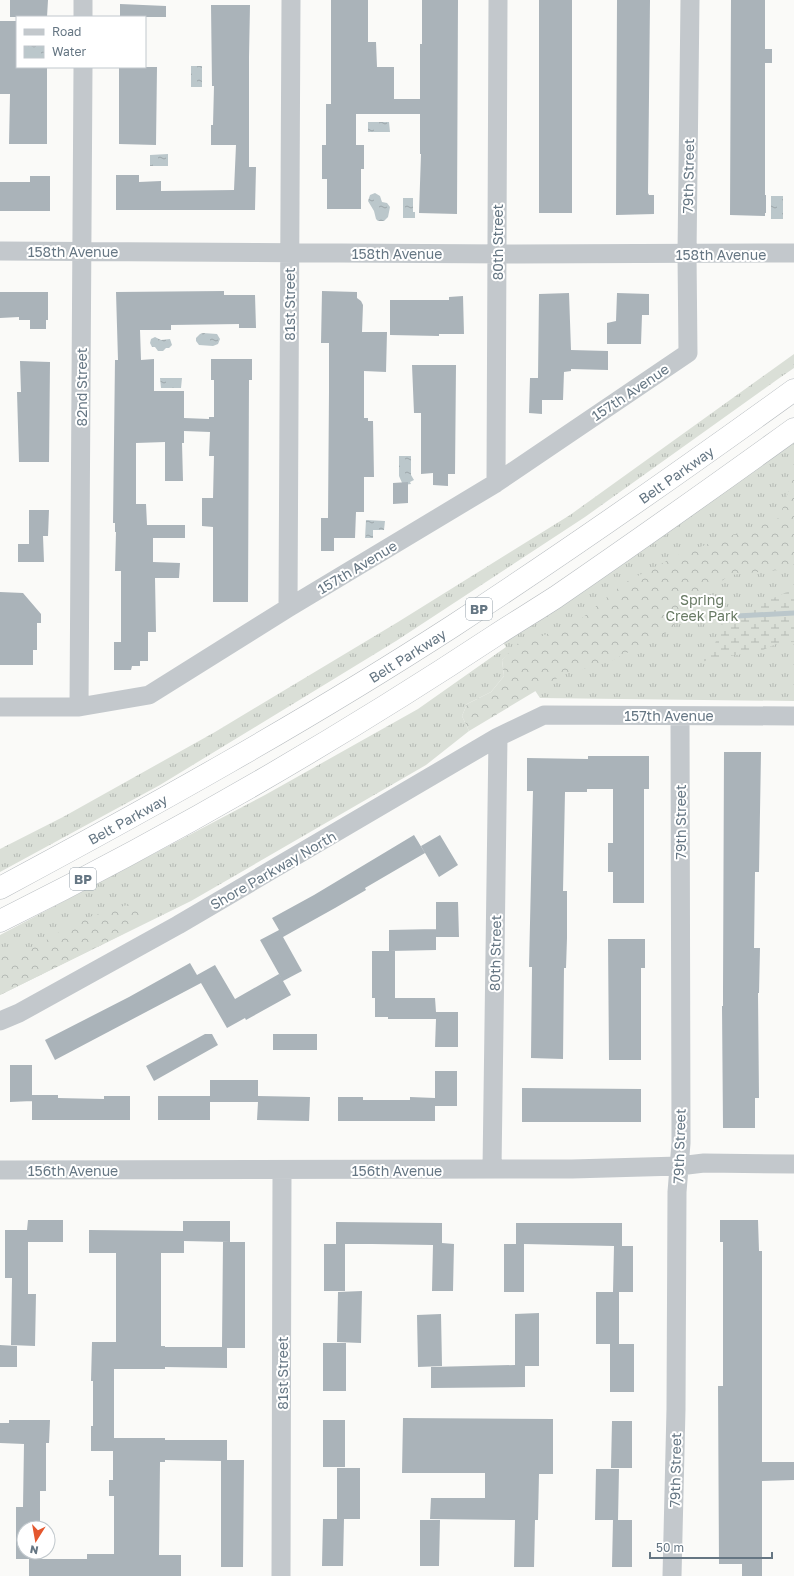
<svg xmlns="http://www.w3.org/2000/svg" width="794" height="1576" viewBox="0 0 794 1576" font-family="'Golos Text',sans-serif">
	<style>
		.grass { fill: url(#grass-tufts) }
		.forest { fill: url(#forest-crowns) }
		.wetland { fill: url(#wetland-marsh) }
		.water { fill: url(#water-ripples) }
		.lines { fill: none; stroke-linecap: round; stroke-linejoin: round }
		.stream { stroke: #bbc7cb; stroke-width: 5 }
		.building { fill: #aab3b9 }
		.highway-casing { stroke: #b4b9bd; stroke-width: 23 }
		.minor { stroke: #c3c8cc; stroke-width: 19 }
		.highway { stroke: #fff; stroke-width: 22 }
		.labels { text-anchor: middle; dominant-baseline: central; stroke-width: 4; stroke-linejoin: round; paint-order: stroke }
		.shield { fill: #fff; stroke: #939fa8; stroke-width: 1 }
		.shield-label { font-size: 13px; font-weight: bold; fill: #657683 }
		.street-label { font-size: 14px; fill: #657683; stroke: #fff }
		.park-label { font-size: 14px; fill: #687a64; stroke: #fff }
	</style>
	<defs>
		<pattern id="grass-tufts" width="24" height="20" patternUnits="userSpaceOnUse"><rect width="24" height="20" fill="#dadfd7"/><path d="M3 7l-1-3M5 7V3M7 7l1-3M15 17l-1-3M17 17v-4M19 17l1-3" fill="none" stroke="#b4b9b4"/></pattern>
		<pattern id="forest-crowns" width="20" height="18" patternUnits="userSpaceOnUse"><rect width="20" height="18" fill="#dadfd7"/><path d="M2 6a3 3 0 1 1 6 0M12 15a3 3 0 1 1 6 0" fill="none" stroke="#b4b9b4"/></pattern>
		<pattern id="wetland-marsh" width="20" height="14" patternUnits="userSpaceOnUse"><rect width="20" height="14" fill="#dadfd7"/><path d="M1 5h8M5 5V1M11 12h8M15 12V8" fill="none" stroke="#b4b9b4"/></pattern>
		<pattern id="water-ripples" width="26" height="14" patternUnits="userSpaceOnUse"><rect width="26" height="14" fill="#bbc7cb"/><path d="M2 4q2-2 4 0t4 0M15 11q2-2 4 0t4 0" fill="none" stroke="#9ca6aa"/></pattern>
	</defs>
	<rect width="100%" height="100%" fill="#fafaf8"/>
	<path class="grass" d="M794,354V368L778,379L585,517L396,641L160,785L0,872V849L63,817L215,732L398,622L570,515Z
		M794,429V701L540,698L510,653L502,660L504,676L491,692L467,704L462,716L469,731L426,765L191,901L0,995V935L265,795L418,709L506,647L497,634Z"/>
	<path class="forest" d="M794,476V563L778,570L730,575L693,601L670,631L609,662L564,674L469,731L462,716L467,704L491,692L504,676L502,660L517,644L550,633L582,618L624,583L678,555L779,518Z
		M130,904L147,912L123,934L0,995V957L35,947L77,921Z"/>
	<path class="wetland" d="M794,589V642L778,643L763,650L700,662C716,649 720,632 726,613L746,610Z"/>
	<path class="water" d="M191,66H202V87H191Z
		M368,122H389L390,132H368Z
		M168,154V166H150V155Z
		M375,193L380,196L382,202L387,203L390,207L388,217L384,221H378L376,219L374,211L368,201L370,195Z
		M771,196H783V219H771Z
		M403,198H413V212H415V218H403Z
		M203,333L217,334L220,339L218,344L213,346L199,345L196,341V338L200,334Z
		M155,337L161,340L170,339L172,345L169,348H166L163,351H158L155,347H152L150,343L151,339Z
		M160,378H182L181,388H161Z
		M399,456H411V475L414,480L410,482L411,484L403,485L399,476Z
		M366,520L385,521L384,530H373V538H365Z"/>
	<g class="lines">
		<path class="stream" d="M737,616L794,613"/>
	</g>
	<path class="building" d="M10,0H48L47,17H10Z
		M331,0H368V42H376L377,67H394V99H420V44H422V0H458L457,214L419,213L421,154H420V114H356V145H364V169H361V209H327V179H322V145H326V104H331Z
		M539,0H572V213H539Z
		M617,0H650L648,193L649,195H654V214L616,215Z
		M731,0H765V49H772V63H765V195H766V213H765V216L730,215Z
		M120,4L166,6V17H120Z
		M211,5H250L249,57V167H256L255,210H116V175H139V182L161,181V191L234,190L236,145H211V125H213L214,86H212Z
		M0,21H17V67H47V144H9L10,94H0Z
		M119,67H157L156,145L119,144Z
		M30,176H50V211H0V182H30Z
		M224,291V295H255L256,328H239V324L171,325V330H140L141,360L154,359V391H184V418L209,419V417H214V380H211V359H252V380H249L248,602H213V527L202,526V498H213L214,456H209L210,432L184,431V443H182L183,481H165V442L136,443V504H146L147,525H185V538H153V562L180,563L179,578H155L156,632H148V661H140V666H132L131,670H114V642H121V571H115L116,532H115V523H113L115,360H118L116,292Z
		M322,291L357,292V298L361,301L363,305L362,332H387L386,372L364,371V418H368V421H373L374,477H364V512H356L355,538H334V551H321V518H328L329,392V343H321Z
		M0,292H48V320H46V329H30V320H19V317L0,318Z
		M569,293L571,350L608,351V370L571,369V371L564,372L563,400H542V414L529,413L530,378H538L539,294Z
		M617,293L649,294V315H642L641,344H607V323L616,321Z
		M463,296L464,334H439V336L390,335V300H449V297Z
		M20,361L50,362L49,462H19L17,392H21Z
		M412,365H456L455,474H448V486L433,485V473L421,474V413H414Z
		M408,482V503L393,504V483Z
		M29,510H49L48,536H43L44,562H18V544H29Z
		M0,592L23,593L41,614V623H37V650H33V665H0Z
		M724,752H761L759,872H755L754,948H760L759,993H758L759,1098H755V1128H723L722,1006H723V992Z
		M588,756H649V789H644V903H613V872H608V843H613V789H587V792H565L563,891H567V938L566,968H564L563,1059L531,1058L532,967H529L533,791H527V758L588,759Z
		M414,835L425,853L365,888L366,890L335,908L283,937L302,971L283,981L260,940L279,930L272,918L314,895Z
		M440,835L458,865L439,877L421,846Z
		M436,902H458L459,937H436Z
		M436,929V950L390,951H395V998H435L436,1012H458V1047H435L436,1019H388V1017H375V998H372V951H389V930Z
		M608,939H645V968H641V1060H609Z
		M190,963L197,975L215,965L235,999L279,974L291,995L246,1020L245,1018L227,1028L201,983L55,1060L45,1040L129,997Z
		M205,1034H212L218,1045L154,1081L146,1066Z
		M273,1034H317V1050H273Z
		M10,1065H32V1101L10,1102Z
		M435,1071H457V1106H435V1121H338V1097H363V1100H410V1097L435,1098Z
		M210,1080H258V1096L310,1097L309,1121L257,1120L258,1102H210V1120H158V1096H210Z
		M522,1088L641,1089V1122H522Z
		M32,1095H58V1098L104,1099V1096H130V1120H32Z
		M28,1220H63V1242H28V1294H36L35,1346L11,1345L12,1278H5V1230H27Z
		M720,1220H758L759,1251H762V1462H794V1480L762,1481V1576H742V1564H719L718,1386H723V1242H720Z
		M183,1221H230V1242L184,1241V1253H161V1346H165V1347H222L223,1242H245V1348H227V1368L165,1367V1369H114V1438H165V1440H227V1460H244L243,1567H221V1461L165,1460V1462H160L159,1555H181V1576H29V1559H16V1507H23L24,1444L0,1443V1423H9V1420H50L49,1443H46V1491H40V1528H24V1552H40V1559H87V1554H114V1496H109V1480H113V1451H91V1426H93V1381H91L92,1342H116V1253H89V1230L183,1231Z
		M336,1222L442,1223V1243L454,1244L453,1291H432L433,1245L372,1244H345V1291H324V1244H336Z
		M516,1223H622V1246H633V1292H619V1344H596V1292H613L614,1246L524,1244V1292H504V1244H524H516Z
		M362,1291L361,1343L337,1342L338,1292Z
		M539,1313V1366H525V1387L431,1388V1367L515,1365V1314Z
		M441,1314L442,1366L418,1367L417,1315Z
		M323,1343H346V1391H323Z
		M610,1344H634V1392H610Z
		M0,1345L17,1346V1367H0Z
		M403,1418L553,1419V1474H539L538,1520H535L534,1567H514L515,1520L430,1519L431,1498H485V1473H402Z
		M323,1420H345V1467H323Z
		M612,1421H632V1468H611Z
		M337,1468H360V1519H344L343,1566H322L323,1519H337Z
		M596,1469H619L618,1520H632V1567H612L613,1520H595Z
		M420,1520H440L439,1566H420Z"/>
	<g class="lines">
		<defs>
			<g id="highway">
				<path id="s1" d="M0,888C153,806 306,721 453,626C569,550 682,471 794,390"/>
				<path d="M0,921C171,836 337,740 496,635C516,622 536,610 556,597C636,542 715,486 794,429"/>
			</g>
		</defs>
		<use href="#highway" class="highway-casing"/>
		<path class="minor" d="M83,17V0
			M0,251L514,254L794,253
			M496,483L498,0
			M288,608L291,0
			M0,707H79L149,695L288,608L496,483L688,353L687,254L690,0
			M79,707L83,67
			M0,1021L19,1013L178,925L498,737L544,715L794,716
			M492,1169L498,737
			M0,1170L572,1169L679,1166L704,1163L794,1164
			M281,1576L282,1170
			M672,1576L676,1409L677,1192L681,1143L680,716"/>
		<use href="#highway" class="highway"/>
	</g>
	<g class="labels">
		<g class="shield">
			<rect x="466" y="598" width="26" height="22" rx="3"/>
			<rect x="70" y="868" width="26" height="22" rx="3"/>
		</g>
		<g class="shield-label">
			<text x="479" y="609">BP</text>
			<text x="83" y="879">BP</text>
		</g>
		<g class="street-label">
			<text transform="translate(688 176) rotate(-89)">79th Street</text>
			<text transform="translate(497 242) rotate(-90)">80th Street</text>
			<text x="73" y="251">158th Avenue</text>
			<text x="397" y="253">158th Avenue</text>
			<text x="721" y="254">158th Avenue</text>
			<text transform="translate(289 304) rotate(-90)">81st Street</text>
			<text transform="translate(81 387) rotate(-90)">82nd Street</text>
			<text transform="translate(630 392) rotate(-34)">157th Avenue</text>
			<text stroke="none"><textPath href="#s1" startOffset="793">Belt Parkway</textPath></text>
			<text transform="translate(357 567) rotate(-31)">157th Avenue</text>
			<text stroke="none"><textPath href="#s1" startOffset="469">Belt Parkway</textPath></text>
			<text x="669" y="715">157th Avenue</text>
			<text stroke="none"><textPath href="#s1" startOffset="145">Belt Parkway</textPath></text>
			<text transform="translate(680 822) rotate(-90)">79th Street</text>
			<text transform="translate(273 870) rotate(-30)">Shore Parkway North</text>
			<text transform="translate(495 953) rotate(-89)">80th Street</text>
			<text transform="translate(679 1146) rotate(-88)">79th Street</text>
			<text x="73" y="1170">156th Avenue</text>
			<text x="397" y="1170">156th Avenue</text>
			<text transform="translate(282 1373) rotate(-90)">81st Street</text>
			<text transform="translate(675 1470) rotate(-89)">79th Street</text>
		</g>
		<g class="park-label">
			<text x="702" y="599">Spring<tspan x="702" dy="16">Creek Park</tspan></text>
		</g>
	</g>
	<rect x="16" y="16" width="130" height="52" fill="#ffffff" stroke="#c1c8cd"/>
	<rect x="24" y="29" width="20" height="6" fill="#c3c8cc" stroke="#c1c8cd"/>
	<text x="52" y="36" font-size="12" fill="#657683">Road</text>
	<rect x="24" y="46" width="20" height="12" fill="url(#water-ripples)" stroke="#c1c8cd"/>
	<text x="52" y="56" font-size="12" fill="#657683">Water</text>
	<g transform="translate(36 1540) rotate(191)"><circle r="19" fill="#ffffff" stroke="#c1c8cd"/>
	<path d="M0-3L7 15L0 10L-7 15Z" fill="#e4572e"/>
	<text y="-6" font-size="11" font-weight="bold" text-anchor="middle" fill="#657683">N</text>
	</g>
	<path d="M650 1552v6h122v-6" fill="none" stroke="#657683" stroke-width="2"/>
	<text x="656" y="1552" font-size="12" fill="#657683" stroke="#ffffff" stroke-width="3" paint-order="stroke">50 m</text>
</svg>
